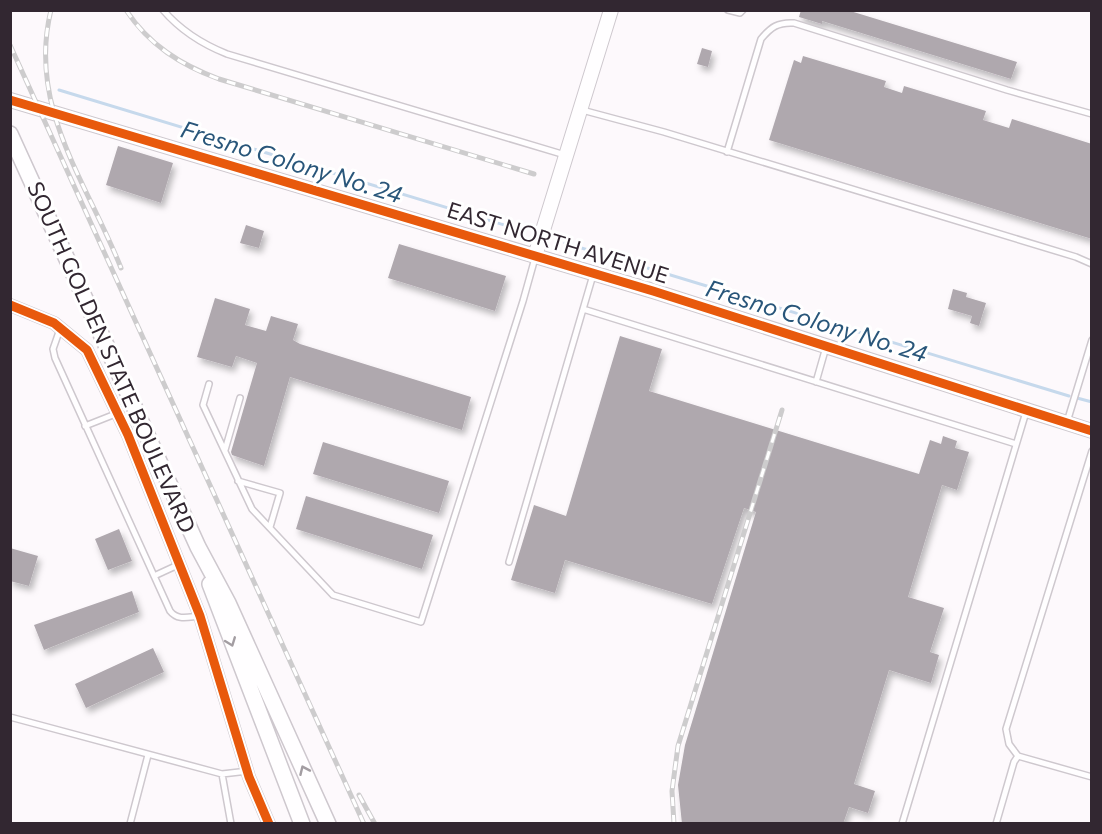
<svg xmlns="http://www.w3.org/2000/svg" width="1102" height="834" viewBox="0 0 1102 834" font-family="Commissioner,sans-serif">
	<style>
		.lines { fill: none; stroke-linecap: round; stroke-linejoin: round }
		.stream { stroke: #c6d9ec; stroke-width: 3 }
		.building { fill: #afa8ae; filter: url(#shadow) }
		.lane-casing { stroke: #cec8ce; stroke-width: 8 }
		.street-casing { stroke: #cec8ce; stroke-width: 14 }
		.secondary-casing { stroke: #cec8ce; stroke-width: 16 }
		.primary-casing { stroke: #cec8ce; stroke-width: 18 }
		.lane { stroke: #fffeff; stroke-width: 5 }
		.street { stroke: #fffeff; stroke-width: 10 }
		.secondary { stroke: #fffeff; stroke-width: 14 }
		.primary { stroke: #fffeff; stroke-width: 15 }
		.rail-casing { stroke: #cdcccd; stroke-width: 5 }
		.rail { stroke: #fff; stroke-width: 3; stroke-dasharray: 9; stroke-linecap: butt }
		.cycleway-casing { stroke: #fff; stroke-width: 13 }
		.cycleway { stroke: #e8590c; stroke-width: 9 }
		.oneway { stroke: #a39da2 }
		.labels { text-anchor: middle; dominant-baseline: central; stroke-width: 6; stroke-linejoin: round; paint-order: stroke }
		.street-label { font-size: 22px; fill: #322731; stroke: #fff }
		.water-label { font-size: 24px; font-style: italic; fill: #29567a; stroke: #fff }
	</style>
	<defs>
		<filter id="shadow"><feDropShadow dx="3" dy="5" stdDeviation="3" flood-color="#0004"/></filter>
	</defs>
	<rect width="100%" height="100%" fill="#fdf9fc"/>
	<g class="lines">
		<path class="stream" d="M59,90L524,231
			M565,243L1069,396
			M1077,398L1092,402"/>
	</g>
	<path class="building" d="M801,10H847L1017,62L1011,79L822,21V24L799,17Z
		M702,48L712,51L708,67L697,64Z
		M803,56L886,81L884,87L902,93L904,86L986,111L983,120L1009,128L1012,119L1092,144V239L769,140L794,60L801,63Z
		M118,146L173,163L161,203L106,185Z
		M246,225L264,231L259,248L240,243Z
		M399,244L506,276L495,311L388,278Z
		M953,289L967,293L966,297L986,303L979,326L970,323L972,316L948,309Z
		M215,298L250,309L245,325L266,331L271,316L298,324L293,340L300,344L471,397L462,430L290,377L264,466L232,455L231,452L257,363L236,356L232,367L197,357Z
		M620,336L662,349L649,391L919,474L930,440L941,444L943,436L957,441L955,448L969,452L957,490L942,485L908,597L944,608L930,652L939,655L931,683L889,670L854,784L875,791L868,813L849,807L843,824H682L678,785L685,745L756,512L744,508L712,604L565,560L555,593L511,580L534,505L566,516Z
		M323,442L449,481L439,513L313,474Z
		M306,496L433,535L422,569L296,529Z
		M119,529L132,561L108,570L95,539Z
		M10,548L38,556L29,586L10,581Z
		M132,591L139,612L44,650L34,625Z
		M153,648L164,672L86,708L75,684Z"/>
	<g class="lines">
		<defs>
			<path id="lane" d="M163,10C181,31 202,44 227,54L565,155
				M728,10L740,13L743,10
				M582,110L664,132L1076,257L1092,264
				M727,152L761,39C771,27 778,22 794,23L1007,90L1092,114
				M583,309L1016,444
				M60,329L53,349L55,358L170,611C178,621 188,617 200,616
				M816,382L826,347
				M209,384L203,405L252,509L333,595L421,622L523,301L535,258
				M1067,422L1092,340
				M85,426L118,413
				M225,450L240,398
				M1092,451L1006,729L1009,744L1018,756L1092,777
				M238,481L280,493L270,527
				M509,562L593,275
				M154,576L180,564
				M10,717L222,774L248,771
				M222,774L231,824
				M130,824L148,755
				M902,824L1026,412
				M996,824L1014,762L1018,756"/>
			<path id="street" d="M10,305L54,323L87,350L128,435L200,616L249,777L269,824"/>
			<path id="secondary" d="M10,100L653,291L1092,431
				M535,256L611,10"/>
			<path id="primary" d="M10,134L198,547L228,603L328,824
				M210,584L302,824"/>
		</defs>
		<use href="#lane" class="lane-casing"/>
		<use href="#street" class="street-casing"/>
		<use href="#secondary" class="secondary-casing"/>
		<use href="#primary" class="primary-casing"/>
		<use href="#lane" class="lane"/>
		<use href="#street" class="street"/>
		<use href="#secondary" class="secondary"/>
		<use href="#primary" class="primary"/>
		<defs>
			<path id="rail" d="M51,10C27,107 87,182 121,268
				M126,10C149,45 181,65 219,79L534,174
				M10,45L364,824
				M359,795L375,824
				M674,824L672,791L678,746L782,410"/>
		</defs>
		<use href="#rail" class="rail-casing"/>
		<use href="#rail" class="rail"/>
		<defs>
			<path id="cycleway" d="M10,100L653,291L1092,431
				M10,305L54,323L87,350L128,435L200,616L249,777L269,824"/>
		</defs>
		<use href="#cycleway" class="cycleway-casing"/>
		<use href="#cycleway" class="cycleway"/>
	</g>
	<defs><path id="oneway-chevron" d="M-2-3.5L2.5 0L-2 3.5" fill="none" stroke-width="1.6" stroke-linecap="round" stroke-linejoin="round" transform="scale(1.5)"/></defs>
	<g class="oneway">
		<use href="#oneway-chevron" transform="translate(231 642) rotate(69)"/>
		<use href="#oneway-chevron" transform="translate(304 770) rotate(-114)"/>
	</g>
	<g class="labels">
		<g class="street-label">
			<text transform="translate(558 242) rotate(17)">EAST NORTH AVENUE</text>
			<text transform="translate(112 357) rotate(66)">SOUTH GOLDEN STATE BOULEVARD</text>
		</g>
		<g class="water-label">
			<text transform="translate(292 161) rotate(17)">Fresno Colony No. 24</text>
			<text transform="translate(817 320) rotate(17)">Fresno Colony No. 24</text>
		</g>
	</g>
	<rect width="1102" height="834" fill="none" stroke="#322731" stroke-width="24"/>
</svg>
